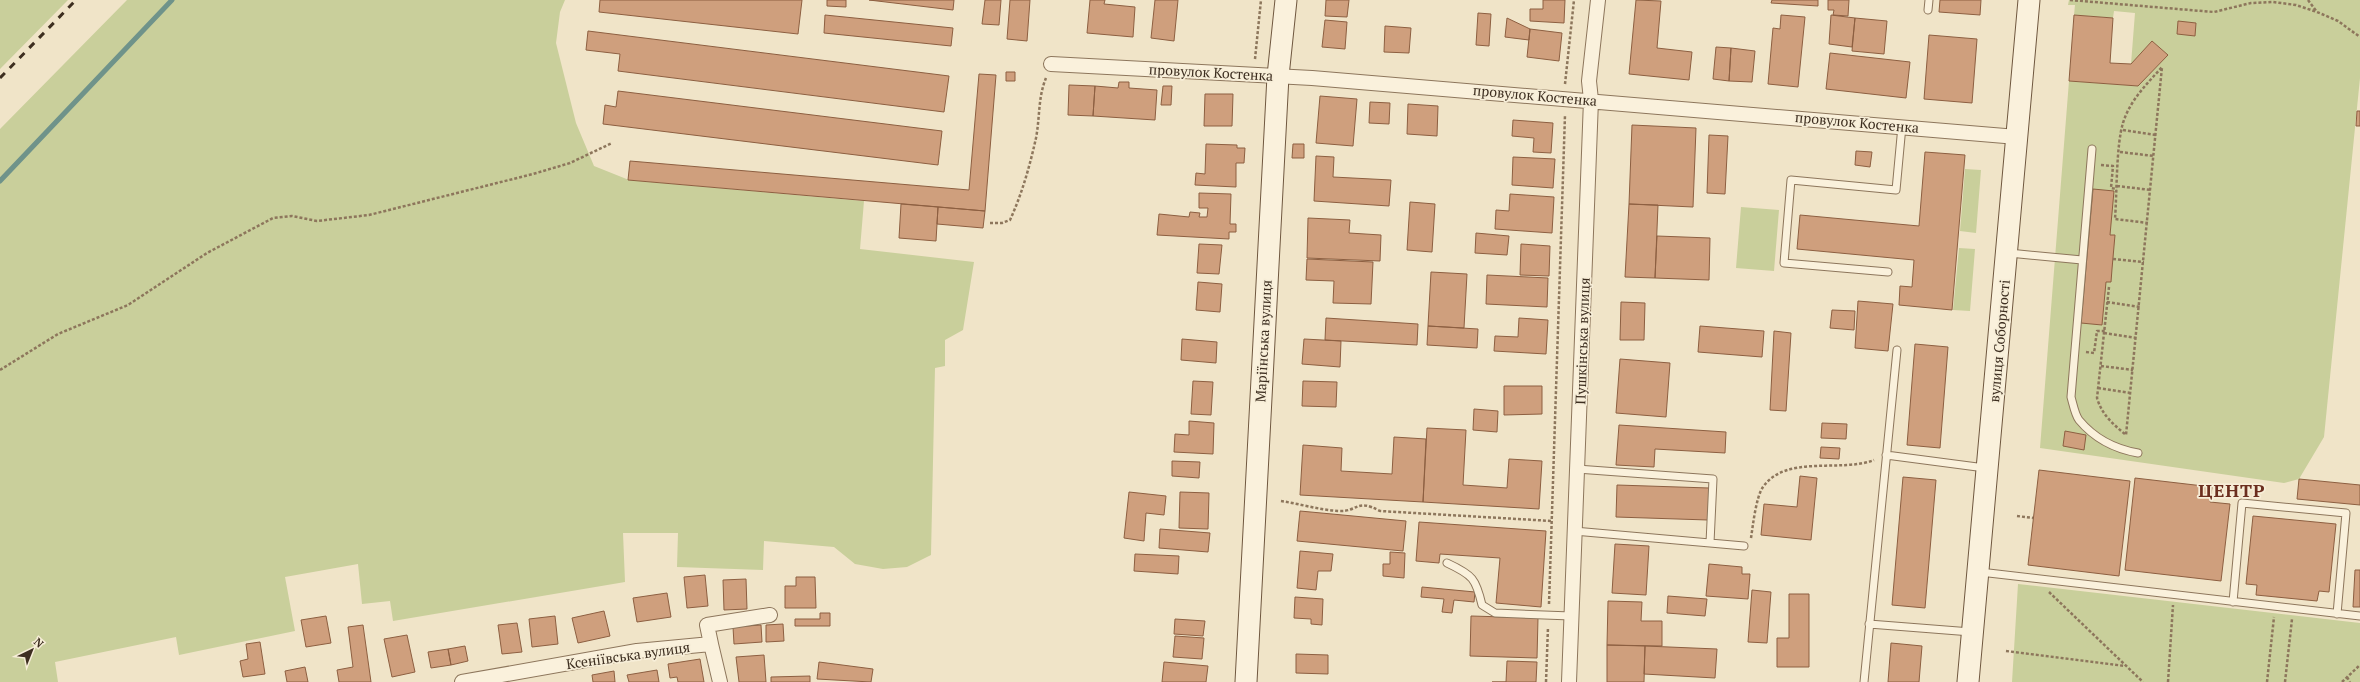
<svg xmlns="http://www.w3.org/2000/svg" width="2360" height="682" viewBox="0 0 2360 682" font-family="'PT Serif',serif">
	<style>
		.green { fill: #c9cf9b }
		.lines { fill: none; stroke-linecap: round; stroke-linejoin: round }
		.stream { stroke: #6f938a; stroke-width: 5 }
		.building { fill: #cf9f7d; stroke: #8d5f41 }
		.lane-casing { stroke: #8d765c; stroke-width: 9 }
		.street-casing { stroke: #8d765c; stroke-width: 16 }
		.secondary-casing { stroke: #6f573f; stroke-width: 23 }
		.path { stroke: #8d765c; stroke-width: 2.5; stroke-dasharray: 3 2; stroke-linecap: butt }
		.lane { stroke: #faf1dc; stroke-width: 7 }
		.street { stroke: #faf1dc; stroke-width: 14 }
		.secondary { stroke: #faf1dc; stroke-width: 21 }
		.rail { stroke: #3d2e20; stroke-width: 3; stroke-dasharray: 7 7; stroke-linecap: butt }
		.labels { text-anchor: middle; dominant-baseline: central; stroke-width: 3.5; stroke-linejoin: round; paint-order: stroke }
		.street-label { font-size: 14px; fill: #3d2e20; stroke: #f7eed8 }
		.district-label { font-size: 18px; font-weight: bold; letter-spacing: 1px; fill: #6b2e1e; stroke: #f7eed8 }
	</style>
	<rect width="100%" height="100%" fill="#f0e4c8"/>
	<path class="green" d="M0,0H68L0,69Z
		M127,0H565L560,12L556,43L576,123L594,166L629,180L864,201L860,249L974,262L963,330L945,340V366L935,368L931,555L907,567L883,569L855,564L834,547L764,541L763,570L677,567L678,533H623L625,582L393,621L390,601L362,604L358,564L285,577L295,631L179,655L176,637L55,662L58,682H0V129Z
		M2069,0H2360V78L2324,437L2299,479L2284,483L2040,448L2069,81L2137,86L2168,55L2152,41L2131,64L2135,13L2114,11L2113,18L2074,15L2075,5H2068Z
		M1965,169L1981,170L1976,233L1960,231Z
		M1741,207L1779,210L1774,271L1736,268Z
		M1959,248L1975,249L1970,311L1953,310Z
		M2018,584L2360,623V682H2012Z"/>
	<g class="lines">
		<path class="stream" d="M0,181L172,0"/>
	</g>
	<path class="building" d="M600,0H802L798,34L599,12Z
		M827,0H846V7L827,6Z
		M869,0H954L953,10Z
		M985,0H1001L999,25L982,24Z
		M1010,0H1030L1027,41L1007,39Z
		M1090,0H1105L1104,4L1135,7L1133,37L1087,33Z
		M1155,0H1178L1174,41L1151,38Z
		M1326,0H1349L1347,17L1325,16Z
		M1543,0H1565L1564,23L1530,21V9H1543Z
		M1636,0L1661,1L1657,48L1692,52L1689,80L1629,74Z
		M1772,0H1818V6L1771,3Z
		M1828,0H1849L1848,16L1833,15L1834,10H1828Z
		M1940,0H1981L1980,15L1939,12Z
		M1478,13L1491,14L1489,46L1476,45Z
		M825,15L953,28L951,46L824,33Z
		M1781,15L1805,17L1798,87L1768,84L1773,28L1780,29Z
		M1831,15L1855,18L1852,47L1829,44Z
		M2074,15L2113,18L2110,63L2131,64L2152,41L2168,55L2138,86L2069,81Z
		M1507,18L1530,29L1529,40L1505,37Z
		M1855,18L1887,21L1884,54L1852,51Z
		M1325,20L1347,22L1345,49L1322,47Z
		M2178,21L2196,23L2195,36L2177,34Z
		M1385,26L1411,28L1409,53L1384,52Z
		M1530,29L1562,33L1559,61L1527,57Z
		M588,31L949,76L944,112L618,71L620,54L586,50Z
		M1929,35L1977,39L1972,103L1924,99Z
		M1716,47L1731,48L1729,81L1713,79Z
		M1731,48L1755,51L1752,82L1729,81Z
		M1830,53L1910,62L1906,98L1826,89Z
		M1006,72H1015V81H1006Z
		M979,74L996,75L985,211L628,180L630,161L969,190Z
		M1119,82H1129V88L1157,90L1155,120L1093,116L1095,86L1118,88Z
		M1069,85L1095,86L1093,116L1068,115Z
		M1163,86H1172L1171,105H1161Z
		M618,91L942,131L938,165L603,124L605,105L616,107Z
		M1205,94H1233L1232,126H1204Z
		M1320,96L1357,99L1353,146L1316,143Z
		M1370,102L1390,103L1389,124L1369,123Z
		M1408,104L1438,106L1437,136L1407,134Z
		M2357,111H2360V126H2356Z
		M1513,120L1553,123L1551,153L1533,152L1534,138L1512,136Z
		M1632,125L1696,128L1693,207L1629,204Z
		M1709,135L1728,136L1725,194L1707,193Z
		M1206,144L1237,145V148H1245L1244,163H1236V187L1195,185L1196,173L1205,174Z
		M1293,144H1304V158H1292Z
		M1856,151L1872,152L1870,167L1855,165Z
		M1925,152L1965,155L1952,310L1899,305L1900,286L1912,287L1914,260L1797,249L1800,215L1919,226Z
		M1316,156L1334,157L1333,177L1391,180L1389,206L1314,201Z
		M1513,157L1555,159L1553,188L1512,185Z
		M2093,189L2114,191L2110,235H2115L2112,269L2111,282H2106L2102,325L2081,323Z
		M1199,193L1231,194L1230,224H1236V232H1229V239L1157,235L1159,214L1189,217L1190,212L1200,213L1199,217H1207L1208,208H1199Z
		M1510,194L1554,197L1552,233L1495,229L1496,210L1509,211Z
		M1410,202L1435,204L1432,252L1407,250Z
		M901,204L938,207L936,241L899,238Z
		M1629,204L1658,205L1655,278L1625,277Z
		M938,207L985,211L983,228L937,224Z
		M1308,218L1350,220L1349,233L1381,235L1380,261L1307,258Z
		M1476,233L1509,236L1507,255L1475,253Z
		M1657,236L1710,238L1709,280L1655,278Z
		M1199,244L1222,245L1219,274L1197,273Z
		M1521,244L1550,246L1549,276L1520,275Z
		M1307,259L1373,262L1371,304L1333,303L1334,281L1306,280Z
		M1431,272L1467,274L1464,328L1428,326Z
		M1487,275L1548,278L1547,307L1486,304Z
		M1198,282L1222,284L1220,312L1196,310Z
		M1858,301L1893,304L1888,351L1855,348Z
		M1621,302L1645,303L1644,340H1620Z
		M1832,310L1855,311L1854,330L1830,328Z
		M1326,318L1418,324L1417,345L1325,340Z
		M1519,318L1548,320L1546,354L1494,351L1495,336L1518,337Z
		M1428,326L1478,329L1477,348L1427,345Z
		M1700,326L1764,331L1762,357L1698,352Z
		M1774,331L1791,333L1786,411L1770,410Z
		M1182,339L1217,342L1216,363L1181,360Z
		M1304,339L1341,341L1340,367L1302,364Z
		M1915,344L1948,347L1940,448L1907,445Z
		M1620,359L1670,363L1666,417L1616,413Z
		M1193,381L1213,382L1211,415L1191,414Z
		M1303,381L1337,382L1336,407L1302,406Z
		M1504,386H1542V414L1504,415Z
		M1474,409L1498,411L1497,432L1473,430Z
		M1189,421L1214,423L1213,454L1174,452L1175,434L1189,435Z
		M1822,423L1847,424L1846,439L1821,438Z
		M1619,425L1726,432L1725,453L1655,449L1654,467L1616,465Z
		M1427,428L1466,430L1463,485L1507,488L1509,459L1542,461L1539,509L1423,502Z
		M2065,431L2086,435L2084,450L2063,446Z
		M1394,437L1426,439L1423,502L1300,495L1303,445L1342,448L1341,471L1392,474Z
		M1821,447L1840,448L1839,459L1820,458Z
		M1172,461L1200,462L1199,478L1172,476Z
		M2039,470L2130,481L2119,576L2028,565Z
		M1800,476L1817,478L1811,540L1761,535L1764,504L1797,507Z
		M1903,477L1936,480L1925,608L1892,605Z
		M2135,478L2212,487L2210,502L2230,504L2221,581L2125,570Z
		M2299,479L2360,485V505L2297,499Z
		M1617,485L1709,488L1708,520L1616,517Z
		M1129,492L1166,496L1164,515L1146,513L1144,541L1124,538Z
		M1180,492L1209,493L1208,529L1179,528Z
		M1300,511L1406,521L1403,551L1297,541Z
		M2253,516L2336,524L2329,592L2319,591L2317,601L2256,595L2257,585L2246,584Z
		M1419,522L1546,531L1541,607L1496,603L1500,558L1440,554L1439,563L1416,561Z
		M1160,529L1210,533L1208,552L1159,548Z
		M1615,544L1649,546L1646,595L1612,593Z
		M1300,551L1333,554L1331,571H1318L1316,590L1297,588Z
		M1390,552L1405,553L1404,578L1383,576V564H1390Z
		M1135,554L1179,556L1178,574L1134,571Z
		M1709,564L1742,567V574H1750L1748,599L1706,596Z
		M2355,570H2360V607H2353Z
		M705,575L708,606L687,608L684,577Z
		M796,577H815L816,608H785V586H796Z
		M746,579L747,609L724,610L723,580Z
		M1422,587L1475,592L1474,602L1454,600L1452,613L1442,612L1444,599L1421,597Z
		M1752,590L1771,592L1767,643L1748,642Z
		M667,593L671,617L637,622L633,598Z
		M1789,594H1809V667H1777V638H1789Z
		M1668,596L1707,599L1705,616L1667,613Z
		M1295,597L1323,599L1322,625L1311,624V619L1294,618Z
		M1608,601L1642,602L1641,621H1662V646L1607,645Z
		M604,611L610,636L578,643L572,618Z
		M820,613H830V626H795V619H820Z
		M326,616L331,643L306,647L301,620Z
		M555,616L558,644L532,647L529,619Z
		M1471,616L1538,618L1537,658L1470,656Z
		M1175,619L1205,621L1203,636L1174,634Z
		M517,623L522,652L502,654L498,625Z
		M783,624L784,641L766,642V625Z
		M363,625L371,682H339L337,670L353,667L348,627Z
		M761,625L762,642L734,644L733,627Z
		M407,635L415,672L392,677L384,639Z
		M1175,636L1204,638L1202,659L1173,657Z
		M260,642L265,674L243,677L240,661L248,659L246,644Z
		M1891,643L1922,646L1919,682H1888Z
		M1607,645L1645,646L1644,682H1607Z
		M465,646L468,661L451,665L448,649Z
		M1645,646L1717,649L1715,678L1644,674Z
		M448,649L451,665L431,668L428,652Z
		M1296,654L1328,655V674L1296,673Z
		M764,655L766,682H739L736,657Z
		M700,659L704,682H678L677,677L670,678L668,664Z
		M1507,661L1537,662L1536,682H1492H1506Z
		M819,662L873,669L871,682L817,679Z
		M1164,662L1208,666L1206,682H1162Z
		M305,667L308,682H287L285,671Z
		M657,670L659,682H629L627,675Z
		M614,671L615,682H593L592,675Z
		M810,676V682H771V677Z"/>
	<g class="lines">
		<defs>
			<path id="lane" d="M1928,10L1929,0
				M2092,149L2071,397C2073,404 2075,415 2079,420C2094,438 2115,449 2138,453
				M2009,253L2082,260
				M1888,272L1784,263L1791,180L1896,190L1902,126
				M1886,455L1985,468
				M1577,469L1713,479L1710,543
				M1574,531L1744,546
				M1447,563C1473,575 1476,579 1482,605L1495,613L1571,616
				M1980,572L2360,616
				M2233,602L2242,503L2346,513L2337,614
				M1869,624L1971,632
				M1864,682L1897,350"/>
			<path id="street" d="M1051,64L1312,78L2017,137
				M711,644L720,682
				M462,682L637,651L711,644L707,625L770,615
				M1569,682L1591,100L1589,81L1598,0"/>
			<path id="secondary" d="M1246,682L1278,76L1286,0
				M1968,682L2029,0"/>
		</defs>
		<use href="#lane" class="lane-casing"/>
		<use href="#street" class="street-casing"/>
		<use href="#secondary" class="secondary-casing"/>
		<path class="path" d="M2070,0L2214,12L2251,3L2273,2L2296,5L2317,12L2338,21L2360,37
			M2308,0L2317,12
			M1255,59L1261,0
			M1565,84L1574,0
			M2123,130L2156,135
			M2120,152L2154,156
			M2101,165L2113,166L2111,188L2117,189
			M2117,186L2151,190
			M990,223H1002L1010,220C1022,194 1030,165 1036,138C1040,117 1038,97 1046,78
			M2113,259L2144,262
			M2109,287L2097,398C2102,415 2113,424 2126,435L2162,67C2147,84 2130,100 2123,123C2116,146 2117,193 2115,219L2148,223
			M2107,302L2140,307
			M2104,333L2137,338
			M2086,352L2094,353L2097,331H2105
			M2101,366L2133,370
			M0,370L58,334L128,305L207,253L273,218L292,216L317,221L369,215L533,174L570,163L612,143
			M2098,388L2131,393
			M1281,501C1300,504 1320,510 1339,511C1358,512 1356,498 1380,511L1552,521
			M2017,516L2033,518
			M1751,538C1753,525 1756,497 1763,487C1786,454 1841,473 1874,460
			M2049,592L2143,682
			M1549,604L1565,115
			M2006,651L2125,666
			M2347,677L2350,682
			M1546,682L1548,627
			M2168,682L2173,605
			M2267,682L2274,617
			M2285,682L2292,619
			M2342,682L2360,665"/>
		<use href="#lane" class="lane"/>
		<use href="#street" class="street"/>
		<use href="#secondary" class="secondary"/>
		<path class="rail" d="M0,78L76,0"/>
	</g>
	<g class="labels">
		<g class="street-label">
			<text transform="translate(1211 72) rotate(3)">провулок Костенка</text>
			<text transform="translate(1535 95) rotate(5)">провулок Костенка</text>
			<text transform="translate(1857 122) rotate(5)">провулок Костенка</text>
			<text transform="translate(1263 341) rotate(-87)">Маріїнська вулиця</text>
			<text transform="translate(1582 341) rotate(-88)">Пушкінська вулиця</text>
			<text transform="translate(1999 341) rotate(-85)">вулиця Соборності</text>
			<text transform="translate(628 655) rotate(-8)">Ксеніївська вулиця</text>
		</g>
		<g class="district-label">
			<text x="2232" y="490">ЦЕНТР</text>
		</g>
	</g>
	<g transform="translate(32 650) rotate(43)" stroke="#f7eed8" stroke-width="3" paint-order="stroke">
	<path d="M0-3L7 15L0 10L-7 15Z" fill="#3d2e20"/>
	<text y="-6" font-size="11" font-weight="bold" text-anchor="middle" fill="#3d2e20">N</text>
	</g>
</svg>
